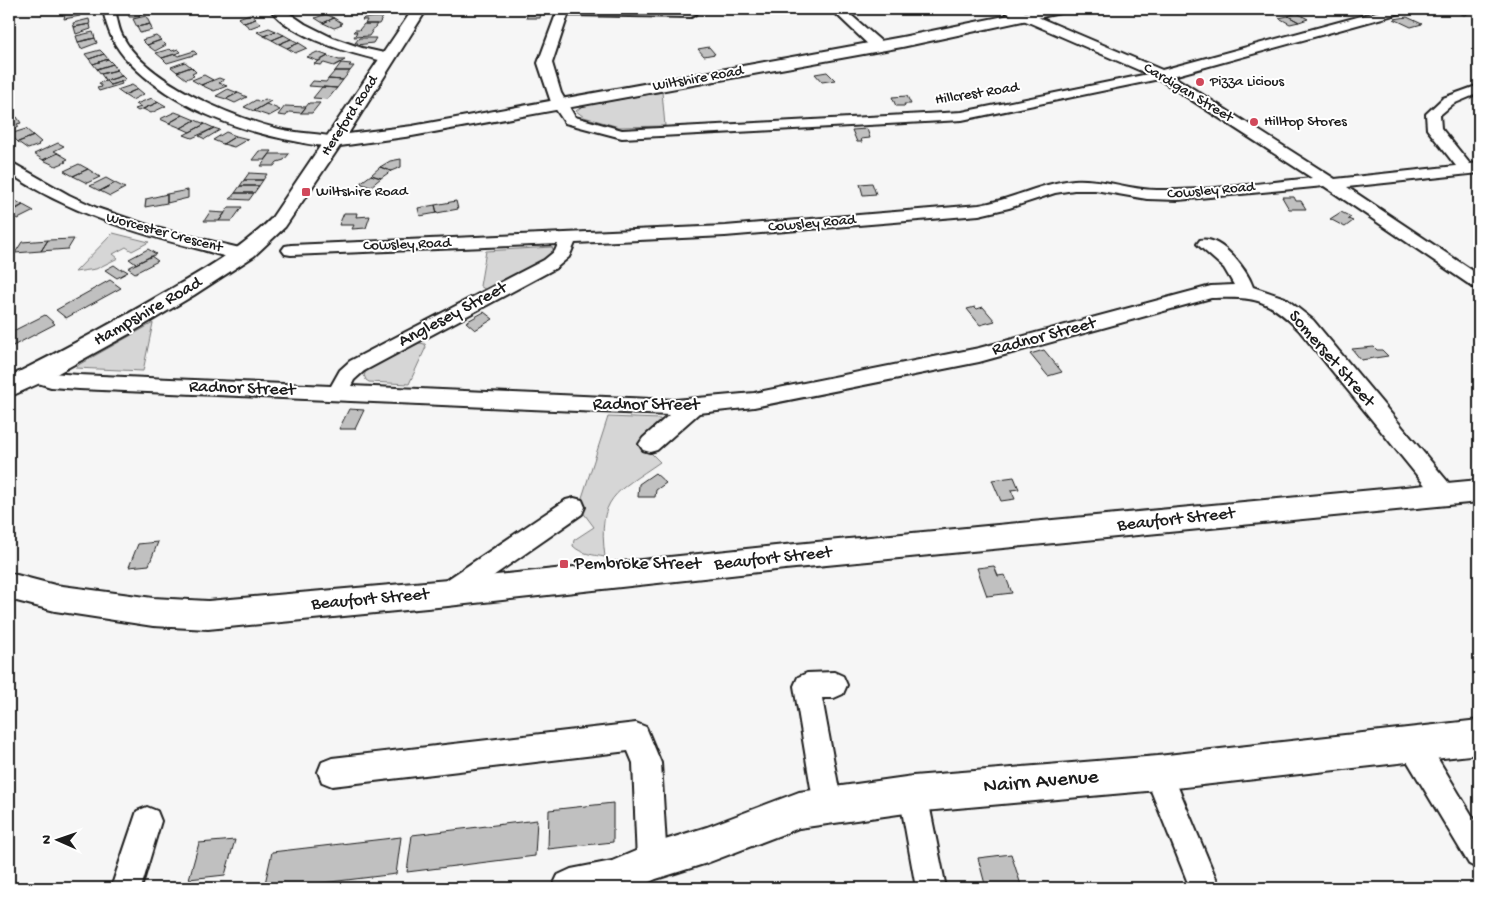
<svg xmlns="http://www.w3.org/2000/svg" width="1488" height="897" viewBox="0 0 1488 897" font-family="'Gochi Hand',sans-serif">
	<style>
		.green { fill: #d6d6d6; stroke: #797979 }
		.building { fill: #c0c0c0; stroke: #1c1c1c }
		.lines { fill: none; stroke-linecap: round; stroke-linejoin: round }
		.minor-casing { stroke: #1c1c1c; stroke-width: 4 }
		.tertiary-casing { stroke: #1c1c1c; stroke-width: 4 }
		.minor { fill: #fff; fill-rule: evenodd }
		.tertiary { fill: #fff; fill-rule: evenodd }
		.poi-dot { fill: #d1495b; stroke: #fff; stroke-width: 2 }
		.labels { text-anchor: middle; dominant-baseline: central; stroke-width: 4; stroke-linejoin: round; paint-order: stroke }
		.far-street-label { font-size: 15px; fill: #1c1c1c; stroke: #fff }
		.far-poi-label { font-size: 15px; fill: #1c1c1c; stroke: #fff; text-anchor: start }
		.street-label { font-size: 18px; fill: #1c1c1c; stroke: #fff }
		.poi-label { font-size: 18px; fill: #1c1c1c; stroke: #fff; text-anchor: start }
		.near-street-label { font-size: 21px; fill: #1c1c1c; stroke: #fff }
	</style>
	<rect width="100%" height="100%" fill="#f6f6f6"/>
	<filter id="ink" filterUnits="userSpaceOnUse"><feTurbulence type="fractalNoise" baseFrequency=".02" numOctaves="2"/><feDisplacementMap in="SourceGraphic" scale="10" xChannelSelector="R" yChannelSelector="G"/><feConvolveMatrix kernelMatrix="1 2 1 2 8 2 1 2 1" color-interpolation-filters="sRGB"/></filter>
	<g filter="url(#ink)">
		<path class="green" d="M662,92L665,126L619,127L584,117L576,111L581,107L588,105Z
			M113,233L149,242L132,251L126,247L113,254L118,258L96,269L75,272Z
			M552,247L554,252L550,257L486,290L480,286L486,251Z
			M153,323L143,371L75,368L80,364Z
			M415,342L425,344L426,347L409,384L369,382L366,380L364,375L369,367Z
			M608,417L660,419L661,425L639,441L660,462C616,493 597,496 605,557C594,555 581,554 573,546L574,540L594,527L579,507Z"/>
		<path class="building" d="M141,9L142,14L139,15V17H129L128,11Z
			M1450,9H1475L1478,10L1464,15Z
			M80,11V16L64,19L65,14Z
			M374,12H387L383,17H369Z
			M528,13H541L540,18H526Z
			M1297,13L1308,19L1299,22L1288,16Z
			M250,14L256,19L244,23L238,18Z
			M326,14L334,18L323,23L315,18Z
			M146,16L150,24L137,27L133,19Z
			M1288,16L1299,22L1290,24L1279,18Z
			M383,17L379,24H365L367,20H362L364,18Z
			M1407,17L1422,24L1411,27L1394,19Z
			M334,18L342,23L340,24L342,25L334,28L323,23Z
			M89,19L90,24L74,27L73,23Z
			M256,19L261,24L250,28L244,23Z
			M90,24L91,29L76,34L74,27Z
			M150,24L152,30L140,33L137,27Z
			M364,24H377L369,36L354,37L357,32H353L355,30H359Z
			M269,28L276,31L264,36L257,32Z
			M276,31L284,35L272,40L264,36Z
			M93,32L95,38L78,42L76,36Z
			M284,35L291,39L279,44L272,40Z
			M156,36L161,40L147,45L142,40Z
			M95,38L97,43L81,49L78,42Z
			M359,38H376L373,43L357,45L358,43H355Z
			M291,39L299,43L287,48L279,44Z
			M161,40L166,45L155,51L147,45Z
			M299,43L307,48L295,53L287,48Z
			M709,47L715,54L704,56L698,49Z
			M170,49L172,51L178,49L181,52L162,58L156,53Z
			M100,50L104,54L89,59L85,54Z
			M194,51L197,54L167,63L162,58L175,54L178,56Z
			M317,52L328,56L318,61L307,57Z
			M104,54L108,59L93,64L89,59Z
			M328,56L339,60H345L334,66L324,63L320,65L314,64Z
			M108,59L113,64L97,69L93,64Z
			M185,62L191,67L177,72L171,67Z
			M341,63L351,64L349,66H354L350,71H335Z
			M113,64L117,70L101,74L97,69Z
			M191,67L196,72L192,74L194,76L186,79L177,72Z
			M117,70L122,76L106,81L101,74Z
			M335,71H350L343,80L328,79Z
			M827,72L835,80L822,82L815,74Z
			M204,75L213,80L201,85L192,80Z
			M122,76L126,80L110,85L106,81Z
			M219,78L224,80L219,83L227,86L214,91L201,85Z
			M328,79L343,80L337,88L309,86L313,81L326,82Z
			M106,81L110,85L121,82L122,84L99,91L97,88L102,87L99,83Z
			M132,85L138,89L124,95L117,90Z
			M322,87L337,88L328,99L313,98Z
			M138,89L144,94L132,100L124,95Z
			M228,89L238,93L226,99L216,96Z
			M238,93L247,97L235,103L226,99Z
			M907,96L911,104H904L905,106H896L892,97Z
			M152,98L159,102L138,111L135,109L141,107L136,104Z
			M265,99L271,101L254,111L244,107L256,100L260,102Z
			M159,102L166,106L151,113L143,109Z
			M309,103H320L312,113H301Z
			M266,104L276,108L280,110L269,116L254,111Z
			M285,106L306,107L301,113L289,112L286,116L278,115Z
			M175,112L183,115L169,123L160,119Z
			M183,115L195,120L181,128L169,123Z
			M17,117L21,123L17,124L19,127L9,130V120Z
			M195,120L205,124L190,132L181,128Z
			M205,124L214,128L192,138L184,135Z
			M214,128L220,130L205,139L199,136Z
			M26,129L34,136L18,142L10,134Z
			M867,129L870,138L861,139L862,142H857L852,130Z
			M226,132L236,136L223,144L213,140Z
			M34,136L41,142L38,144L39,145L28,149L18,142Z
			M236,136L248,139L234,147L223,144Z
			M58,143L64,146L54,151L58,153L43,160L34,154Z
			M259,151H272L265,160H252Z
			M58,153L68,159L64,161L66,162L56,166L43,160Z
			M270,154H289L284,160L277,162L274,166H261Z
			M401,159V167L391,171L380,167L390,161Z
			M79,164L88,169L73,176L64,171Z
			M380,167L391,171L381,178L371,175Z
			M88,169L100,177L87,183L73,176Z
			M249,173L267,174L263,180H244Z
			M371,175L381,178L370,187L360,183Z
			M106,178L115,183L100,191L90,186Z
			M244,180H263L259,186H240Z
			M115,183L125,188L110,196L100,191Z
			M872,183L876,194L863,195L860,184Z
			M240,186H259L254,193H235Z
			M188,190V198L167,203V194Z
			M235,193H254L249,200L230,199Z
			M167,194V203L145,207L146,199Z
			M1282,197H1294L1296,201H1301L1306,209H1289Z
			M12,199L23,205L9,212V200Z
			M456,201L458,209L437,213L435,205Z
			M23,205L34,211L18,219L9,214Z
			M435,205L437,213L420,216L418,208Z
			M229,207H242L232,221H219Z
			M210,212L225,213L219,221H204Z
			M1341,212L1351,217L1348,219L1353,221L1345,227L1330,219Z
			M344,213H357L356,217L370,216L366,228L352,229L354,225H339Z
			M74,239L68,249L41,251L48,240Z
			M48,240L41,251L15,253L22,242Z
			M148,249L156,254L136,264L129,259Z
			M151,256L158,261L135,273L128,268Z
			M114,265L121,270L123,269L128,272L117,278L105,270Z
			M110,280L121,288L66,318L56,310Z
			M975,307L977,309L983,307L995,321L980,325L967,309Z
			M484,312L493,319L475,330L466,322Z
			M45,315L55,324L9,348V333Z
			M1374,347L1377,350H1382L1388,356L1361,360L1352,349Z
			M1044,350L1062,372L1048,376L1030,354Z
			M349,409L364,410L355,429H339Z
			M655,473L666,483L656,490L655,497H638L639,484Z
			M1014,477L1019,489L1011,490L1015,499L1001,501L992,480Z
			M158,542L149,565L129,567L138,544Z
			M994,566L998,576L1005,575L1012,593L987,596L977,568Z
			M613,803V842L548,849L549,810Z
			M537,820L535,856L407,872L412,835Z
			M401,837L396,874L281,888H264L272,852Z
			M235,840L225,875L189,879L199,843Z
			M1011,854L1021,885L986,888L978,858Z"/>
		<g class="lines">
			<defs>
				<path id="minor" d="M103,9H115C117,17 118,27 122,35C144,81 231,117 279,129C299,134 320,133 339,138L341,141L339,144C325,148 308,144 294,141C235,130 172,106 130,63C114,47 107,30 103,9Z
					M270,9H283L305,24L333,38L362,48L393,55L395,58L388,62C353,54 293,39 270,9Z
					M558,9H691L697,13L691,17L568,15L552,63L561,93L575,117L622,130L962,112L1148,74L1005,12L1003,9H1019L1162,70L1387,9H1406L1404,12L1173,76L1335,179L1456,166L1427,129L1426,114L1443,98L1479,85V93L1453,104L1440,115L1441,128L1470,164L1479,163V173L1347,187L1479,275V289L1473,287L1324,186L1178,200L1147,199L1095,190H1074L1055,193L1009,208L979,215L725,236L575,243L569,257L556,268L364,371L354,380L351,386L675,400L754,393L979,348L1211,286L1234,285L1224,268L1197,244L1200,240C1220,235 1247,269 1253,287L1285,298L1313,320L1453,488L1456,494L1453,500L1445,503L1437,500L1299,330C1267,298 1255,297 1211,298L979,362L754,407L699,413L657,450L650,452L643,450L639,444L643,438L669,415L79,389L51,387L28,380L25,375L28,370L35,368L51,373L79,375L331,386L340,370L350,361L544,260L555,251L558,244L291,255L285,254L282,250L285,246L291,245L725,226L979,205C1011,200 1041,183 1074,180C1102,178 1129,190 1157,190C1209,191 1260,183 1312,178L1159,79L962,120L622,138L565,123L551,102L538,63Z
					M831,9H844L883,43L884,46L883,49H873Z
					M9,161L69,195L97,208L156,228L248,250L251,254L248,258C235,261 217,254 203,250C134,233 68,212 9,173Z
					M574,498L582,500L585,507L582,514L457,601L448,604L439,601L436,593L439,585L566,500Z
					M834,672L843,676L847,685L843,694L834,698H822L842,806L838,816L828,820L818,816L814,806L794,686L798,677L807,673Z
					M636,723L646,727L661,763L667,862L663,873L652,877L641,873L637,862L633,763L628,751L332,786L322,782L318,772L322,762L332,758Z
					M1413,730L1423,734L1479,827V869L1469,864L1403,754L1399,744L1403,734Z
					M1158,759L1168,763L1220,888H1190L1144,773L1148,763Z
					M913,780L923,784L927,794L946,888H916L899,794L903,784Z
					M147,807L157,811L161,821L141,888H111L137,811Z"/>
				<path id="tertiary" d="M413,9H427L348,134L412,126L902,37L1039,9H1067L1065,12L1060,13L902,47L412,136L340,146L285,227L254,256L194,295L129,334L40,383L9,397V377C61,351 113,323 164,293C202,271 240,250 271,219Z
					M1479,480V502L785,569L448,606L208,629L153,626L55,611L9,599V573L55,585L153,598L208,601L448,580L785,545Z
					M1479,720V754L1158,790L913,812L799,828L707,863L656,879L636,888H552L558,875L571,869L612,861L652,844L707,827L799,792L913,776L1158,756Z"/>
			</defs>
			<use href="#minor" class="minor-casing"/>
			<use href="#tertiary" class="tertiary-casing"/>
			<use href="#minor" class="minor"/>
			<use href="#tertiary" class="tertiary"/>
		</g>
	</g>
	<g class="poi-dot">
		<circle cx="1200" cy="82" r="5"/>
		<circle cx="1254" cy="122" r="5"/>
		<rect x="301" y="187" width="10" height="10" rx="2.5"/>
		<rect x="559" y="559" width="10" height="10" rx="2.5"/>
	</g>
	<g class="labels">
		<g class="far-street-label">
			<text transform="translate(698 79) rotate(-10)">Wiltshire Road</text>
			<text transform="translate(1188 93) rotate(31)">Cardigan Street</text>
			<text transform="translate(977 94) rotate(-9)">Hillcrest Road</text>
			<text transform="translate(350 116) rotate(-57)">Hereford Road</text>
			<text transform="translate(1211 191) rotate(-5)">Cowsley Road</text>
			<text transform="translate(812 224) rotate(-5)">Cowsley Road</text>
			<text transform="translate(164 233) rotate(15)">Worcester Crescent</text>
			<text transform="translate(407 245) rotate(-2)">Cowsley Road</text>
		</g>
		<g class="far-poi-label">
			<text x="1210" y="82">Pizza Licious</text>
			<text x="1264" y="122">Hilltop Stores</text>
			<text x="316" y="192">Wiltshire Road</text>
		</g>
		<g class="street-label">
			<text transform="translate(148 312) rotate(-30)">Hampshire Road</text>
			<text transform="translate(453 315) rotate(-28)">Anglesey Street</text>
			<text transform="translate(1044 337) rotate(-15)">Radnor Street</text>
			<text transform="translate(1331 359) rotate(49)">Somerset Street</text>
			<text transform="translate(242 389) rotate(2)">Radnor Street</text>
			<text x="646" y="405">Radnor Street</text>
			<text transform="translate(1176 520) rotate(-6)">Beaufort Street</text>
			<text transform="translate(773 559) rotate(-6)">Beaufort Street</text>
			<text transform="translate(370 600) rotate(-5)">Beaufort Street</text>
		</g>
		<g class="poi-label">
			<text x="574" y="564">Pembroke Street</text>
		</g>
		<g class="near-street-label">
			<text transform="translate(1041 783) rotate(-5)">Nairn Avenue</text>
		</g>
	</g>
	<rect width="1488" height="897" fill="none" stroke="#fff" stroke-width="30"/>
	<rect x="15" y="15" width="1458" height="867" fill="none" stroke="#1c1c1c" stroke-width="2" filter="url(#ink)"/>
	<g transform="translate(58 840) rotate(272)" stroke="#ffffff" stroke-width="4" paint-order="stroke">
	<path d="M0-4L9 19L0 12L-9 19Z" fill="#1c1c1c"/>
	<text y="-8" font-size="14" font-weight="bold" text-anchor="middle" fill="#1c1c1c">N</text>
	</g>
</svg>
